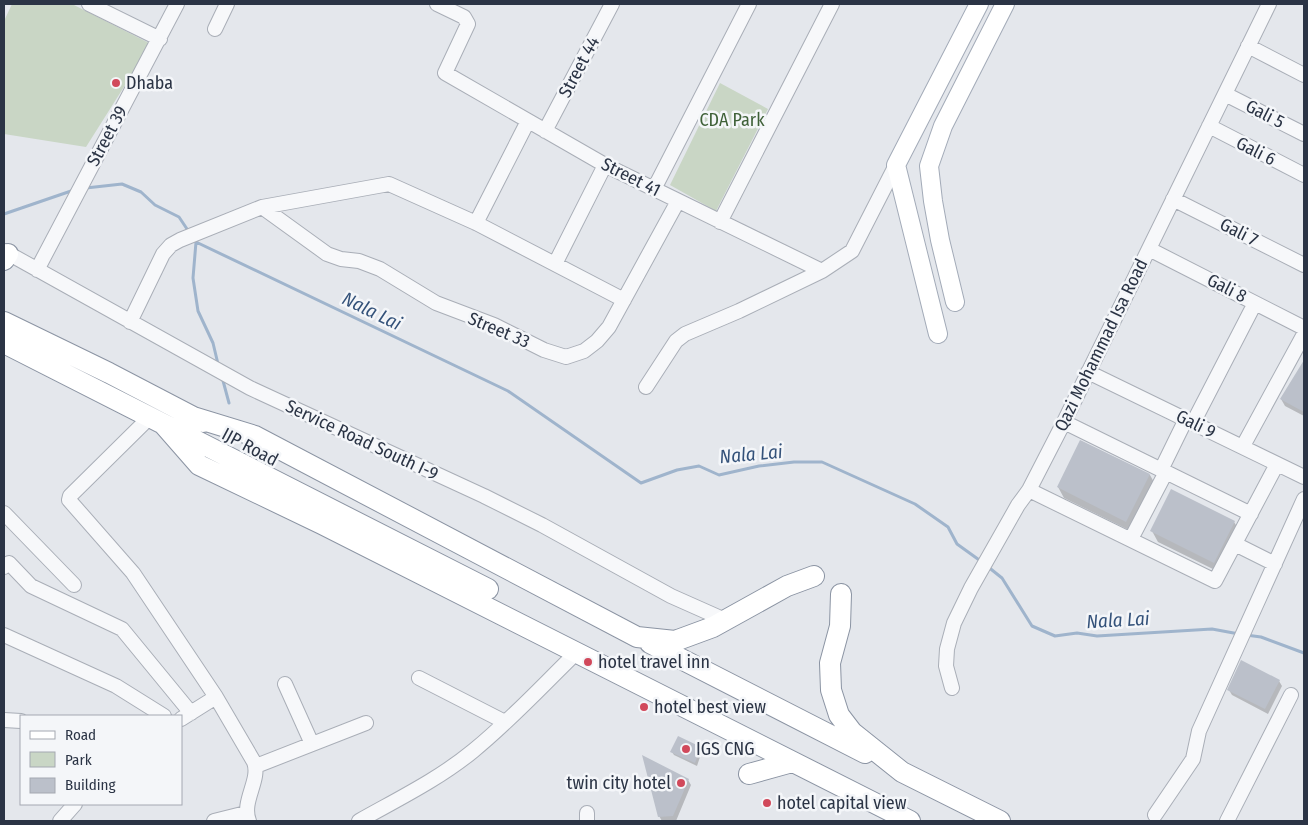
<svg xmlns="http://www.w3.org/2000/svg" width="1308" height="825" viewBox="0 0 1308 825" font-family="'Fira Sans Condensed',sans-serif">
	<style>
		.green { fill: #c9d6c5 }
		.shadow { fill: #0003 }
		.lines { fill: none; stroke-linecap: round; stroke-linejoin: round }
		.stream { stroke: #9fb4cc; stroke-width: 3 }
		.building { fill: #bbc0ca }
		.minor-casing { stroke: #a9aeb7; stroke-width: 16 }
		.major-casing { stroke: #a3abb8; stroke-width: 20 }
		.highway-casing { stroke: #8b94a3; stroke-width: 22 }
		.minor { stroke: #f7f8fa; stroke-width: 14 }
		.major { stroke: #fff; stroke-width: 18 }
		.highway { stroke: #fff; stroke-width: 20 }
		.poi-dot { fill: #d1495b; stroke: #f4f6f9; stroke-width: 2 }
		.labels { text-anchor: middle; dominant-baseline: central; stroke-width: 5; stroke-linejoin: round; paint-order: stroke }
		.street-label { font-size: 18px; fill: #2b3445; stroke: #f4f6f9 }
		.poi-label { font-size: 18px; fill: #2b3445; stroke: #f4f6f9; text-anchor: start }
		.park-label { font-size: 18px; fill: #3f6138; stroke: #f4f6f9 }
		.water-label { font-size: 19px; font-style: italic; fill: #34527a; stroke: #f4f6f9 }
	</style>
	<rect width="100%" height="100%" fill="#e4e7ec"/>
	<path class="green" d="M12,4H72L151,44L86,147L4,134V21Z
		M720,83L768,109L716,211L670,185Z"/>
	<path class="shadow" d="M1304,363V416L1285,406L1281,399Z
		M1081,441L1150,475L1156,486L1133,532L1064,498L1058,487Z
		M1234,522L1241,533L1221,573L1158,542L1152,531Z
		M1279,681L1282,686L1268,714L1232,695L1229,690Z
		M700,748L702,751L697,766L674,755L672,752Z
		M688,780L691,785L676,821H662L659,816Z"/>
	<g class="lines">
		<path class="stream" d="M86,188L122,184L141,192L155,205L179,217L189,232
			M4,214L74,190
			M194,239L196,242L508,391L641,483L677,470L699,466L719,475L759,466L794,462H822L915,504L948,527L957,544L982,562
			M196,242L193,278L198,311L213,343L218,364
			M222,377L229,403
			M987,566L1002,578L1032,626L1055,636L1077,633L1097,636L1212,629L1239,634
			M1246,635L1261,637L1304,653"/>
	</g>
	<path class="building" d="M1304,360V412L1280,399Z
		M1080,440L1150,474L1126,522L1057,487Z
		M1171,489L1235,521L1214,563L1150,531Z
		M1241,660L1280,680L1265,709L1227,690Z
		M678,736L701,747L695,763L670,752Z
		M642,755L689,779L673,816L658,817Z"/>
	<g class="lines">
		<defs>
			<path id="minor" d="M89,4L160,39
				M437,4L464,17L468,24L445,73L605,165L822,271
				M215,29L227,4
				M1248,46L1304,75
				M1225,94L1304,134
				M1209,126L1304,175
				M545,131L612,4
				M654,189L749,4
				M1173,199L1304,265
				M262,207L327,254L341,259L359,261L380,269L436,303L494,325L544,350L566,357L584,351L597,341L609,327L678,201
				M720,222L832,4
				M476,223L528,121
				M1149,249L1304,328
				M4,251L250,388L484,496L542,525L671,596L725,620
				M555,264L605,165
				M37,270L177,4
				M130,322L163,254L171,245L180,240L262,207L389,184L476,223L624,300
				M1088,372L1304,477
				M646,387L676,341L685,334L739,311L822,271L852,251L896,165
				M150,417L70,496L69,500L133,573L216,697L254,762C261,780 241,801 249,821
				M1064,422L1251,514
				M1193,423L1255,303
				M1243,446L1304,334
				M1161,470L1186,419
				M1029,490L1215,581L1277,464
				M4,513L74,585
				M1131,539L1166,472
				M1235,544L1275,564
				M4,567L9,563L31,586L122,629L191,713
				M4,635L116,686L164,716
				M419,678L505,722
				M285,684L312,744
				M952,688L946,666L947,649L954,623L971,588L1018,505L1029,490L1064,422L1269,4
				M181,719L216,697
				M4,720L21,721
				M256,766L366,723
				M1155,815L1193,759L1199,731L1304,499
				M60,821L75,804
				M214,821L246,813
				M359,821C398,799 439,779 473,751C510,721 542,686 576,653
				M587,821V813
				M1227,821L1291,695"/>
			<path id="major" d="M955,302L940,240L933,201L929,166L943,126L1005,4
				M938,334L896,165L979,4"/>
			<path id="highway" d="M4,260L8,254
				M4,322L109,373L203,422
				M4,343L488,589
				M190,416L255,436L637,637L675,641L713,627L787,586L814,576
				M164,425L199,465L322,524L910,821
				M841,594L840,626L830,663L831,690L839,715L852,732L902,772L1000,821
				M650,643L865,753
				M749,774L792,762"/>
		</defs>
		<use href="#minor" class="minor-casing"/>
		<use href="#major" class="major-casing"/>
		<use href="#highway" class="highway-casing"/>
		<use href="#minor" class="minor"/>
		<use href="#major" class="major"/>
		<use href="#highway" class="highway"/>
	</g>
	<g class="poi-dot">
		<circle cx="116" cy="83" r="5"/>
		<circle cx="588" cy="662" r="5"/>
		<circle cx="644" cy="707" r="5"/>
		<circle cx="686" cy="749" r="5"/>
		<circle cx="681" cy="783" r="5"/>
		<circle cx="767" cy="803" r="5"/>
	</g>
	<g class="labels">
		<g class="street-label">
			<text transform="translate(579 67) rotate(-62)">Street 44</text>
			<text transform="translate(1265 114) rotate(27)">Gali 5</text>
			<text transform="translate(107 136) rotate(-62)">Street 39</text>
			<text transform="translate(1256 151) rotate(27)">Gali 6</text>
			<text transform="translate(631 177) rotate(27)">Street 41</text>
			<text transform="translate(1239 232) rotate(27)">Gali 7</text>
			<text transform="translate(1227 288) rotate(27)">Gali 8</text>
			<text transform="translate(499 330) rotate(23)">Street 33</text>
			<text transform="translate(1101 345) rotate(-64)">Qazi Mohammad Isa Road</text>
			<text transform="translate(1196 424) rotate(26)">Gali 9</text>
			<text transform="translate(362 440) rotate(25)">Service Road South I-9</text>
			<text transform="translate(250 447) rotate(28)">IJP Road</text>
		</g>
		<g class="poi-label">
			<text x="126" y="83">Dhaba</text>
			<text x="598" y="662">hotel travel inn</text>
			<text x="654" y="707">hotel best view</text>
			<text x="696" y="749">IGS CNG</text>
			<text x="671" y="783" text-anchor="end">twin city hotel</text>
			<text x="777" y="803">hotel capital view</text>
		</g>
		<g class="park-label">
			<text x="732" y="120">CDA Park</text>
		</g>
		<g class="water-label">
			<text transform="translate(372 311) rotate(26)">Nala Lai</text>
			<text transform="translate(751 454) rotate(-5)">Nala Lai</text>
			<text transform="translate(1118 620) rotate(-3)">Nala Lai</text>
		</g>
	</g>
	<rect width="1308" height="825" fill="none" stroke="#2b3445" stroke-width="10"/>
	<rect x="20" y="715" width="162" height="90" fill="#f4f6f9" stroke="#a4a8b1"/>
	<rect x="30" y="731" width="25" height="8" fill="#ffffff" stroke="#a4a8b1"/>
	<text x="65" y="740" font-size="15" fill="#2b3445">Road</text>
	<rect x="30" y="752" width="25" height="15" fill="#c9d6c5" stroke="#a4a8b1"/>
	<text x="65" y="765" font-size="15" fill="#2b3445">Park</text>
	<rect x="30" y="778" width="25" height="15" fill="#bbc0ca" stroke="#a4a8b1"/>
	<text x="65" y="790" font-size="15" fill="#2b3445">Building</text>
</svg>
